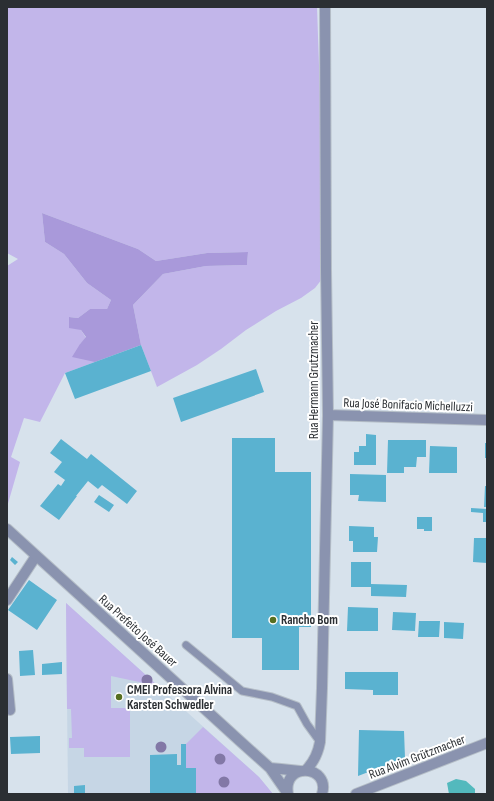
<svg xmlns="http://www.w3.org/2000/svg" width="494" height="801" viewBox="0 0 494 801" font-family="'Sofia Sans Condensed',sans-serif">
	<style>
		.built { fill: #c6d6e5 }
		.green { fill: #c2b6ea }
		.forest { fill: #a999da }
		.water { fill: #53b9bd }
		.building { fill: #5ab2d0 }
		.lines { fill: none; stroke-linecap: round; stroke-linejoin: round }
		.service-casing { stroke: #b5bec7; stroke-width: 9 }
		.minor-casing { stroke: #b5bec7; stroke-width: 12 }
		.tertiary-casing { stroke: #b5bec7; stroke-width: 12 }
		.service { stroke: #8a93af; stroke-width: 7 }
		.minor { stroke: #8a93af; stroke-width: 10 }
		.tertiary { stroke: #8a93af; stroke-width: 10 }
		.tree { fill: #8278a6 }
		.poi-dot { fill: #566f21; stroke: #fff; stroke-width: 1.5 }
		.labels { text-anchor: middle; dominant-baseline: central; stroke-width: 4; stroke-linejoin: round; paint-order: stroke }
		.street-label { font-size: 13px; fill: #2b2f33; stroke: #fff }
		.poi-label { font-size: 13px; font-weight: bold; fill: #2b2f33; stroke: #fff; text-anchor: start }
	</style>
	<rect width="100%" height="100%" fill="#d7e2ec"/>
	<path class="built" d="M66,603L259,777L273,794H68Z"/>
	<path class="green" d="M7,7H317L326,270L322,279L315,288L301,298L276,311L246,330L221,349L197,365L157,387L141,345L133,305L163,274L206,266L247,265L248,252L207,253L156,261L138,249L42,213L45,242L64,254L87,283L111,300L107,309H90L78,318L69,317L81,330L86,338L80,344L95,362L65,373L40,422L24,418L11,457L20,462L7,507V266L18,259L7,253Z
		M66,603L158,686L111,676V708H130V757H84V748H69V738H72L71,709H67Z
		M203,727L259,777L273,794H196V769L186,768V744Z"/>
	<path class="forest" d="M42,213L138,249L156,261L207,253L248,252L247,265L206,266L163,274L133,305L141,345L95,362L72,357L80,344L86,337L81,330L69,328V317L78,318L90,309H107L111,300L87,283L64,254L45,242Z"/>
	<path class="water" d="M456,779L466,781L475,789V794H449L447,783Z"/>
	<path class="building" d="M141,345L151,371L75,399L65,373Z
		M256,369L264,392L181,422L173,398Z
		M366,434L376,435V465H354V452H359V446H366Z
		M232,438H275V472H311V627H299V670H262V638H232Z
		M61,439L87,459L91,454L137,491L127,504L102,485L98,489L88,481L76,496H77L59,520L40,506L58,484L61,486L65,480L54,472L62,462L50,453Z
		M388,440H426V457H417L416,467H404V473H387Z
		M485,443H487V458H485Z
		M430,446L457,447V473H429Z
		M350,474L386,475V502L358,501L359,495H350Z
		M485,486H487V507H484Z
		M99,495L114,505L109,512L94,502Z
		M471,508L487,509V522H483V513L471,512Z
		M417,517H432V531H424V529H417Z
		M349,526L374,527V537H378L377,552H353V541H349Z
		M474,538H487V563L473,562Z
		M12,557L18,562L15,565L10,560Z
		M351,562H371V584L407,585L406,597L371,596V587H351Z
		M29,580L57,600L37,630L8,610Z
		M348,607L378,608V631H347Z
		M393,612L416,613L415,631L392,630Z
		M419,621H440L439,637H418Z
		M444,622L464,623L463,639L444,638Z
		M33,650L35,675L20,676L19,651Z
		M62,662V674L42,675V664Z
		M345,672H398V695H373V690L345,689Z
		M359,730L404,731L405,758L358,776Z
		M40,736V753L11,754L10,737Z
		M181,744H186V768H196V794H150V755L177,754V765H181Z
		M85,785V794H74V786Z"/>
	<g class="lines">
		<defs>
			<path id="service" d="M186,645L242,691L272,697L297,706L307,724L320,742"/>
			<path id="minor" d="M328,415L487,420
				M7,600L36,556
				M7,679L10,710
				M306,770C314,762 318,753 320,742L322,688L328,415L326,270L325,7
				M356,794L487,743"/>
			<path id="tertiary" d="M7,529L241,742L270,768L288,794
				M270,768L281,769L300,771
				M288,794C282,761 331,765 322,794"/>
		</defs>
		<use href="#service" class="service-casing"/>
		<use href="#minor" class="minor-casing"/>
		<use href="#tertiary" class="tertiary-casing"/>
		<use href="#service" class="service"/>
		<use href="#minor" class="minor"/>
		<use href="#tertiary" class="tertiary"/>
	</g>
	<g class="tree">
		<circle cx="147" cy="680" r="5.5"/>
		<circle cx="161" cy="747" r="5.5"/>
		<circle cx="220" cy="759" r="5.5"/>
		<circle cx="224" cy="782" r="5.5"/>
	</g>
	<g class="poi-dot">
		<circle cx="273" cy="620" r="4"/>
		<circle cx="119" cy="697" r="4"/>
	</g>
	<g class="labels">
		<g class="street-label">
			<text transform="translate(314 380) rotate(-90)">Rua Hermann Grutzmacher</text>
			<text transform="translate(408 405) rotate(2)">Rua José Bonifacio Michelluzzi</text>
			<text transform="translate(138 631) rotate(42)">Rua Prefeito José Bauer</text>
			<text transform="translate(417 757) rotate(-21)">Rua Alvim Grützmacher</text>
		</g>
		<g class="poi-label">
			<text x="281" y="620">Rancho Bom</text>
			<text x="127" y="690">CMEI Professora Alvina<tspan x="127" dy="15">Karsten Schwedler</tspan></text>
		</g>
	</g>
	<rect width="494" height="801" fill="none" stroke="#2b2f33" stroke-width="16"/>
</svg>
